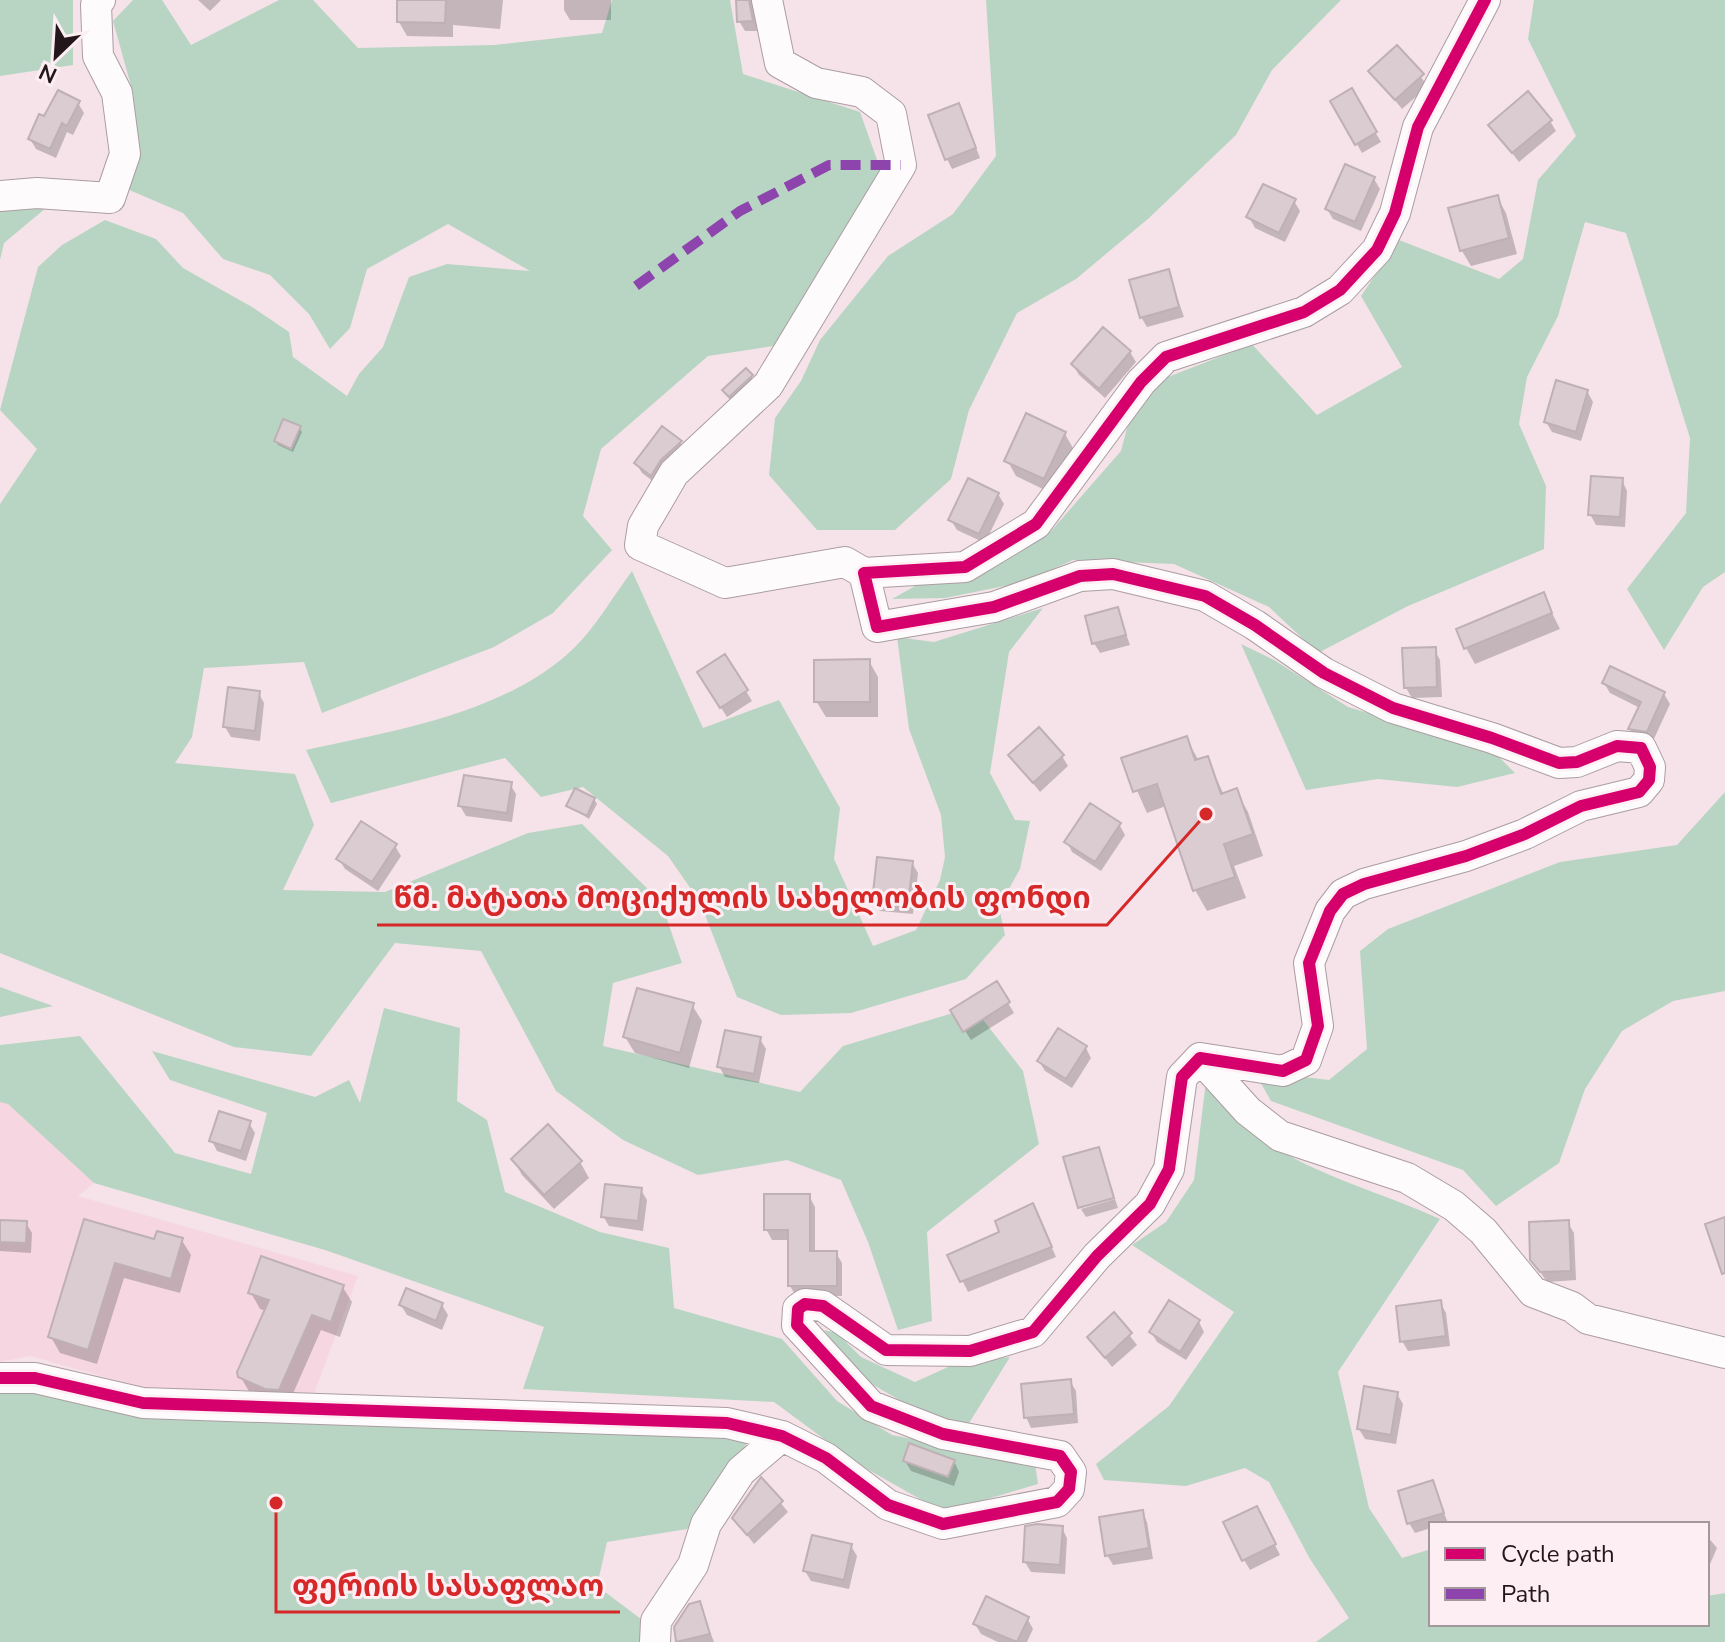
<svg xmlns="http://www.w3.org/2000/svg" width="1725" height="1642" viewBox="0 0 1725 1642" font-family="'Nunito Sans','Noto Sans Georgian',sans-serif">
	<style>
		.built { fill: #f6d7e1 }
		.green { fill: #b8d5c4 }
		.shadow { fill: #0003 }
		.building { fill: #daccd1; stroke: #beb0b5; stroke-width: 2 }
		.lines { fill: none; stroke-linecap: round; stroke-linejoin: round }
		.minor-casing { stroke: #ab9da2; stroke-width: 32 }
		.minor { stroke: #fefbfc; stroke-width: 30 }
		.quiet { stroke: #8e44ad; stroke-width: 10; stroke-dasharray: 20 10; stroke-linecap: butt }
		.cycleway-casing { stroke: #fceef2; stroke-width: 17 }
		.cycleway { stroke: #d6006c; stroke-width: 12 }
		.leader { fill: none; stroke: #d62828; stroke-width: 3 }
		.callout-dot { fill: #d62828; stroke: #fceef2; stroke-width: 3 }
		.callout-label { font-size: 30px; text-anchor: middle; font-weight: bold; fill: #d62828; stroke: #fceef2; stroke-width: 6; stroke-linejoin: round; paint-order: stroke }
	</style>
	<rect width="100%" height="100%" fill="#f5e3e9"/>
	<path class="built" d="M0,1102L8,1103L94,1183L78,1196L358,1276L313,1396L150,1390L30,1356L0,1362Z"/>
	<path class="green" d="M0,0H73V65L0,76Z
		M133,0H162L191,45L279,0H313L358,48L494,45L602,33L612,0H730L743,74L860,112L881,171L780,345L708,356L601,449L583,516L612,550L553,613L494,647L322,713L304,662L204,668L192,737L175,763L295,774L314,825L283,890L385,892L528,833L582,824L661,902L682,963L613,983L603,1046L800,1092L843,1046L973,1007L1023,1071L1039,1144L927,1232L932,1321L898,1330L868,1242L841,1180L787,1160L698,1175L623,1140L556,1091L481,951L395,943L311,1056L234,1047L0,953V504L37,449L0,410L38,267L62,245L105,220L156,239L183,268L252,307L289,332L293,357L347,396L359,374L383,347L409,277L447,264L530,271L448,224L367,269L350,328L330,349L309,314L270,275L223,259L183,213L127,189L138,149L133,93L113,21Z
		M986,0H1341L1272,70L1236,135L1149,218L1076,279L1017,313L969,410L951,479L895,530H817L769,475L775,418L801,381L820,340L888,256L953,214L996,156Z
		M1534,0H1725V572L1703,587L1664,650L1627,589L1686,513L1690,438L1626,233L1585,222L1558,316L1527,377L1519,424L1546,486L1544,549L1408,606L1318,653L1269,607L1174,564L1073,560L1024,582L945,598L892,599L924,581L989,571L1051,531L1121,451L1127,428L1150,384L1232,352L1249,341L1317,415L1402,367L1361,296L1399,240L1499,279L1523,259L1538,180L1576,136L1528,39Z
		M0,203H52L4,243L0,260Z
		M632,571L703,728L779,700L840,808L834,859L873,946L916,930L940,880L945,857L941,815L909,729L897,637L934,642L1043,608L1009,652L990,773L1015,820L1030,821L1020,869L999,907L1005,935L966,979L851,1013L781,1015L737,997L700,902L668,856L583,787L541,797L505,758L331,803L306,750C394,731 506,713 573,649C596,627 613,596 632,571Z
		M1241,644L1274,660L1348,707L1492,750L1515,773L1457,787L1378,779L1306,790Z
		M1725,792V991L1673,1001L1622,1031L1585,1089L1559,1163L1496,1206L1463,1170L1271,1101L1254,1071L1329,1080L1367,1049L1360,951L1388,929L1560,862L1677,845Z
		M0,987L53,1006L0,1017Z
		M384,1008L460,1028L457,1101L487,1120L505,1192L600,1232L669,1248L674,1308L782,1339L837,1401L892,1435L1035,1463L1038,1484L943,1512L858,1464L774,1402L523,1389L544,1327L325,1250L94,1183L8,1104L0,1102V1045L80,1036L175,1153L251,1174L267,1113L170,1080L152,1051L315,1097L349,1080L360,1103Z
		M1206,1081C1254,1162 1359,1182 1440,1219L1338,1372L1369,1508L1402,1558L1431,1549V1624H1707V1596L1725,1593V1642H1316L1349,1618L1310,1559L1269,1482L1245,1468L1186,1486L1104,1480L1096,1464L1169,1406L1234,1312L1132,1245L1166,1222L1194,1180Z
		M824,1330L837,1333L861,1357L915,1382L957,1363L1010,1357L966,1428L917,1410L861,1378Z
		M0,1381L754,1433L687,1529L607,1542L597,1586L641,1619V1642H0Z"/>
	<path class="shadow" d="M198,0H221L210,11Z
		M399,0H503L500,29L453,25V37L407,36L399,22Z
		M564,0H611V20H570L564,10Z
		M738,0H759L754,6L757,31H745L739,21Z
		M1397,48L1428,86L1402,109L1371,71Z
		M1351,91L1381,142L1362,153L1332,101Z
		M78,103L84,113L73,135L67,132L56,158L36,149L30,139L45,118Z
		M964,116L980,158L952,169L947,159Z
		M1550,121L1556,131L1519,162L1491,126Z
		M1374,179L1380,189L1361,231L1333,219L1327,209Z
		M1497,197L1506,213L1517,254L1471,266L1462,251L1451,209Z
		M1294,201L1300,211L1285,242L1255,228L1249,217Z
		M1168,272L1184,317L1147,327L1141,317Z
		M1130,352L1136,362L1105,398L1079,375L1073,365Z
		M751,376L757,386L730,400L724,390Z
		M1587,391L1593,402L1581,441L1552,432L1546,422Z
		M299,427L302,432L293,452L278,445L276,441Z
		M1065,434L1074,450L1053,494L1016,476L1007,460Z
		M680,442L686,452L658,485L642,473L636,463Z
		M1622,480L1627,491L1625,527L1596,525L1590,514Z
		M998,494L1004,504L985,543L957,530L951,520Z
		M1543,595L1560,629L1475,664L1466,648Z
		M1117,609L1130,645L1100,653L1094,643Z
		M1434,649L1440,660L1442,697L1412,698L1406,688Z
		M869,661L878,677V717H826L816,701Z
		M705,683L746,691L752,701L727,717Z
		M1604,683L1664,694L1670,704L1653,741L1636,739L1630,729L1640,708L1610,693Z
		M258,692L264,703L260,741L231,737L225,727Z
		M1186,738L1199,761L1207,758L1224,795L1236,791L1248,812L1263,856L1234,866L1246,898L1207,911L1195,890L1166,806L1147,813L1123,759Z
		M1011,756H1062L1068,766L1040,792Z
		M510,784L516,794L512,822L466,816L460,806Z
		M594,799L597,804L589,819L569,806Z
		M1119,824L1125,835L1101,871L1072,852L1067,842Z
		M395,846L401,856L378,891L345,869L339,859Z
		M912,863L918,873L913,914L880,911L874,901Z
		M996,983L1014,1013L971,1040L952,1011Z
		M692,1005L702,1021L689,1068L635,1053L625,1037Z
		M760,1039L766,1049L759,1083L725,1077L719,1066Z
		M1086,1048L1091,1058L1072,1088L1045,1071L1039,1061Z
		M249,1123L255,1133L246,1161L217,1151L212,1141Z
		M1098,1149L1114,1195L1079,1205Z
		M513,1159L580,1162L589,1178L554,1209L522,1175Z
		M641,1190L647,1200L643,1231L609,1226L603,1216Z
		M809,1196L815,1207V1253H836L842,1263V1296H796L790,1286V1240H772L766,1229Z
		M1115,1199L1118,1208L1086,1217L1081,1209Z
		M1038,1216L1056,1257L968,1292L950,1256Z
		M0,1222L26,1223L32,1233L31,1253L0,1251Z
		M86,1222L156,1242L181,1239L191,1255L180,1293L124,1278L97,1364L60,1353L51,1337Z
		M1568,1223L1574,1233L1576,1280L1547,1282L1532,1260Z
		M342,1286L352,1302L340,1337L321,1330L288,1405L250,1393L240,1376L266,1311L260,1309L251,1293Z
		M1440,1302L1446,1313L1450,1346L1408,1351L1402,1341Z
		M401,1305H442L448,1315L442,1330L407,1315Z
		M1114,1315L1137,1345L1112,1367L1089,1337Z
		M1199,1322L1204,1332L1186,1360L1157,1342L1151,1332Z
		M1070,1381L1076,1391L1078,1423L1031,1428L1026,1417Z
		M1397,1394L1403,1404L1396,1444L1365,1439L1359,1429Z
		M905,1461H954L959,1472L954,1486L911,1471Z
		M762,1480L788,1512L754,1544L734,1518Z
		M1432,1483L1448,1523L1431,1524V1528L1415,1533L1409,1523Z
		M1142,1512L1147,1522L1153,1559L1113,1565L1107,1555Z
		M1262,1519L1280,1555L1250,1570L1244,1560Z
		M1062,1528L1067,1538L1065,1574L1031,1572L1025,1562Z
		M1707,1536L1717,1548L1707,1571Z
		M851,1546L857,1556L849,1589L811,1581L805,1571Z
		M699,1603L714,1642H679L676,1627Z
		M1027,1618L1033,1629L1027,1642H998L981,1634L975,1624Z"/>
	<path class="building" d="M397,0H446L445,23L397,22Z
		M736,0H749L753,21L737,22Z
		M1397,45L1424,74L1395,100L1368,71Z
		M1352,88L1377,132L1355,145L1330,101Z
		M58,90L80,101L67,126L62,123L50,149L28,139L39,114L44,116Z
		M1528,91L1552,120L1512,153L1488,125Z
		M959,103L976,148L945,160L928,115Z
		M1345,164L1375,177L1355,222L1325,209Z
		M1263,184L1296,199L1279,233L1246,217Z
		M1498,195L1509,238L1460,251L1448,208Z
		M1169,269L1179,307L1140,318L1129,280Z
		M1103,327L1131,351L1099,389L1071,364Z
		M746,368L753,375L729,397L722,390Z
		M1556,380L1588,390L1576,432L1544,422Z
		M1026,413L1066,432L1044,479L1004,461Z
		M283,419L301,426L291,449L274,441Z
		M662,426L682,441L661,460L651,476L634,463Z
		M1591,476L1623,478L1620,517L1588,515Z
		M968,478L999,493L979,534L948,520Z
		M1544,592L1552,613L1464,649L1456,629Z
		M1118,607L1126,635L1092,644L1085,616Z
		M1436,647L1437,687L1404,688L1402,648Z
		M725,654L748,690L720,708L697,672Z
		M870,659V702H814V660Z
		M1610,666L1665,692L1647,732L1628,729L1641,702L1602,683Z
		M228,687L260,691L255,731L223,727Z
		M1039,727L1064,755L1033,783L1008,755Z
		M1187,736L1195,760L1208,756L1221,794L1237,788L1253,834L1224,844L1235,877L1193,891L1157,784L1133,792L1121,758Z
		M464,775L512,782L507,813L458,806Z
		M575,788L595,798L587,816L566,806Z
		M1090,803L1121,823L1095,862L1064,842Z
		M361,821L397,844L372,882L336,859Z
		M877,857L913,861L908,905L872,901Z
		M997,981L1010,1002L963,1032L950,1010Z
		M637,988L694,1003L680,1053L623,1037Z
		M1058,1028L1087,1046L1066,1079L1037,1061Z
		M725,1030L761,1037L754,1074L717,1067Z
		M219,1111L251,1121L241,1151L209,1141Z
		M548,1124L582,1161L544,1195L511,1159Z
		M1099,1147L1114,1198L1078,1208L1063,1157Z
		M605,1184L642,1188L638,1221L601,1217Z
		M764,1194H810V1251H837V1286H788V1230H764Z
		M1033,1203L1052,1247L960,1282L947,1255L999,1232L995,1221Z
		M1725,1217V1273L1722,1274L1705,1224Z
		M84,1219L154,1239L157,1231L183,1238L171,1279L115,1263L88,1350L48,1337Z
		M0,1220L27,1221L26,1243L0,1242Z
		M1569,1220L1571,1271L1540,1272L1530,1260L1529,1222Z
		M261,1256L344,1285L331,1322L312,1315L279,1390L265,1389L238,1377L237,1372L269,1300L248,1293Z
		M406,1288L443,1303L436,1321L399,1305Z
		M1169,1300L1200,1320L1180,1352L1149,1332Z
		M1441,1300L1446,1336L1400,1342L1396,1306Z
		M1114,1312L1132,1333L1105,1358L1087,1337Z
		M1071,1379L1074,1414L1024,1418L1021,1384Z
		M1364,1386L1398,1392L1391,1435L1357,1429Z
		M909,1443L955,1460L948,1477L903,1461Z
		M761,1477L783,1501L747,1535L732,1518Z
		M1433,1480L1444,1513L1407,1524L1398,1491Z
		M1257,1506L1276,1544L1242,1561L1223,1522Z
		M1143,1510L1149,1548L1105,1556L1099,1517Z
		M1037,1524L1063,1526L1060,1565L1023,1562L1025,1526Z
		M812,1535L852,1544L844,1580L803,1571Z
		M986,1596L1029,1617L1017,1642L973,1624Z
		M700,1601L710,1634L676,1642L674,1627L689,1604Z"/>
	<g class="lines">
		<defs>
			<path id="minor" d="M767,0L780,63L816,83L862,92L891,114L901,165L768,385L674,473L643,526L640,545L725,583L845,562L864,573
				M0,196L37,193L110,198L125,154L117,93L98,56L96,5L100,0
				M1200,1058L1248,1111L1280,1136L1407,1178L1454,1206L1483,1231L1533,1292L1572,1307L1588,1319L1725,1353
				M0,1378H35L143,1403L727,1423L782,1436L826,1458L888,1505L943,1524L1057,1502L1069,1489L1071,1472L1060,1456L943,1434L871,1406L797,1325L798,1309L805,1304L823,1306L886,1350L970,1351L1033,1332L1097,1256L1150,1204L1169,1169L1182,1077L1200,1058L1283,1071L1306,1060L1318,1026L1309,963L1330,911L1343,894L1364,884L1466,856L1525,834L1581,806L1639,792L1649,780L1650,767L1641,748L1617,746L1577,762L1559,763L1492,738L1393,708L1324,673L1255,625L1205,596L1113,574L1080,576L994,607L877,627L864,573L965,567L1036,524L1141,382L1166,357L1304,312L1340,290L1377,250L1395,213L1418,127L1485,0
				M655,1642L656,1621L693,1565L706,1524L741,1471L782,1436"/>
		</defs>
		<use href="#minor" class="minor-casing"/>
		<use href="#minor" class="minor"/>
		<path class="quiet" d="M636,286L740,211L829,165H901"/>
		<defs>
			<path id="cycleway" d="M0,1378H35L143,1403L727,1423L782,1436L826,1458L888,1505L943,1524L1057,1502L1069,1489L1071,1472L1060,1456L943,1434L871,1406L797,1325L798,1309L805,1304L823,1306L886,1350L970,1351L1033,1332L1097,1256L1150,1204L1169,1169L1182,1077L1200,1058L1283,1071L1306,1060L1318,1026L1309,963L1330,911L1343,894L1364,884L1466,856L1525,834L1581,806L1639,792L1649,780L1650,767L1641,748L1617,746L1577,762L1559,763L1492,738L1393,708L1324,673L1255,625L1205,596L1113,574L1080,576L994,607L877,627L864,573L965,567L1036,524L1141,382L1166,357L1304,312L1340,290L1377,250L1395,213L1418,127L1485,0"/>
		</defs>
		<use href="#cycleway" class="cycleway-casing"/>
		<use href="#cycleway" class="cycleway"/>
	</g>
	<path class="leader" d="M1206 814L1107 925H377M276 1503L276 1612H620"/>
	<g class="callout-dot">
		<circle cx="1206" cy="814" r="8"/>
		<circle cx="276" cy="1503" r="8"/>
	</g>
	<g class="callout-label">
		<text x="742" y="908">წმ. მატათა მოციქულის სახელობის ფონდი</text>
		<text x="448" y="1596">ფერიის სასაფლაო</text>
	</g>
	<rect x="1429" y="1522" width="280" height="104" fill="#fceef2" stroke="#a5989c" stroke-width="2"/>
	<rect x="1445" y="1548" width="40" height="12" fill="#d6006c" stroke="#a5989c" stroke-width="2"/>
	<text x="1501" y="1562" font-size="24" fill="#23171b">Cycle path</text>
	<rect x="1445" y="1588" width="40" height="12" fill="#8e44ad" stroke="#a5989c" stroke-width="2"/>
	<text x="1501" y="1602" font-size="24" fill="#23171b">Path</text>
	<g transform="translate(56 56) rotate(205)" stroke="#fceef2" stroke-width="6" paint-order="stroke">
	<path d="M0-6L14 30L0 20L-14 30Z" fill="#23171b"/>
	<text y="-12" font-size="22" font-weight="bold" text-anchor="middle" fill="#23171b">N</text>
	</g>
</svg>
